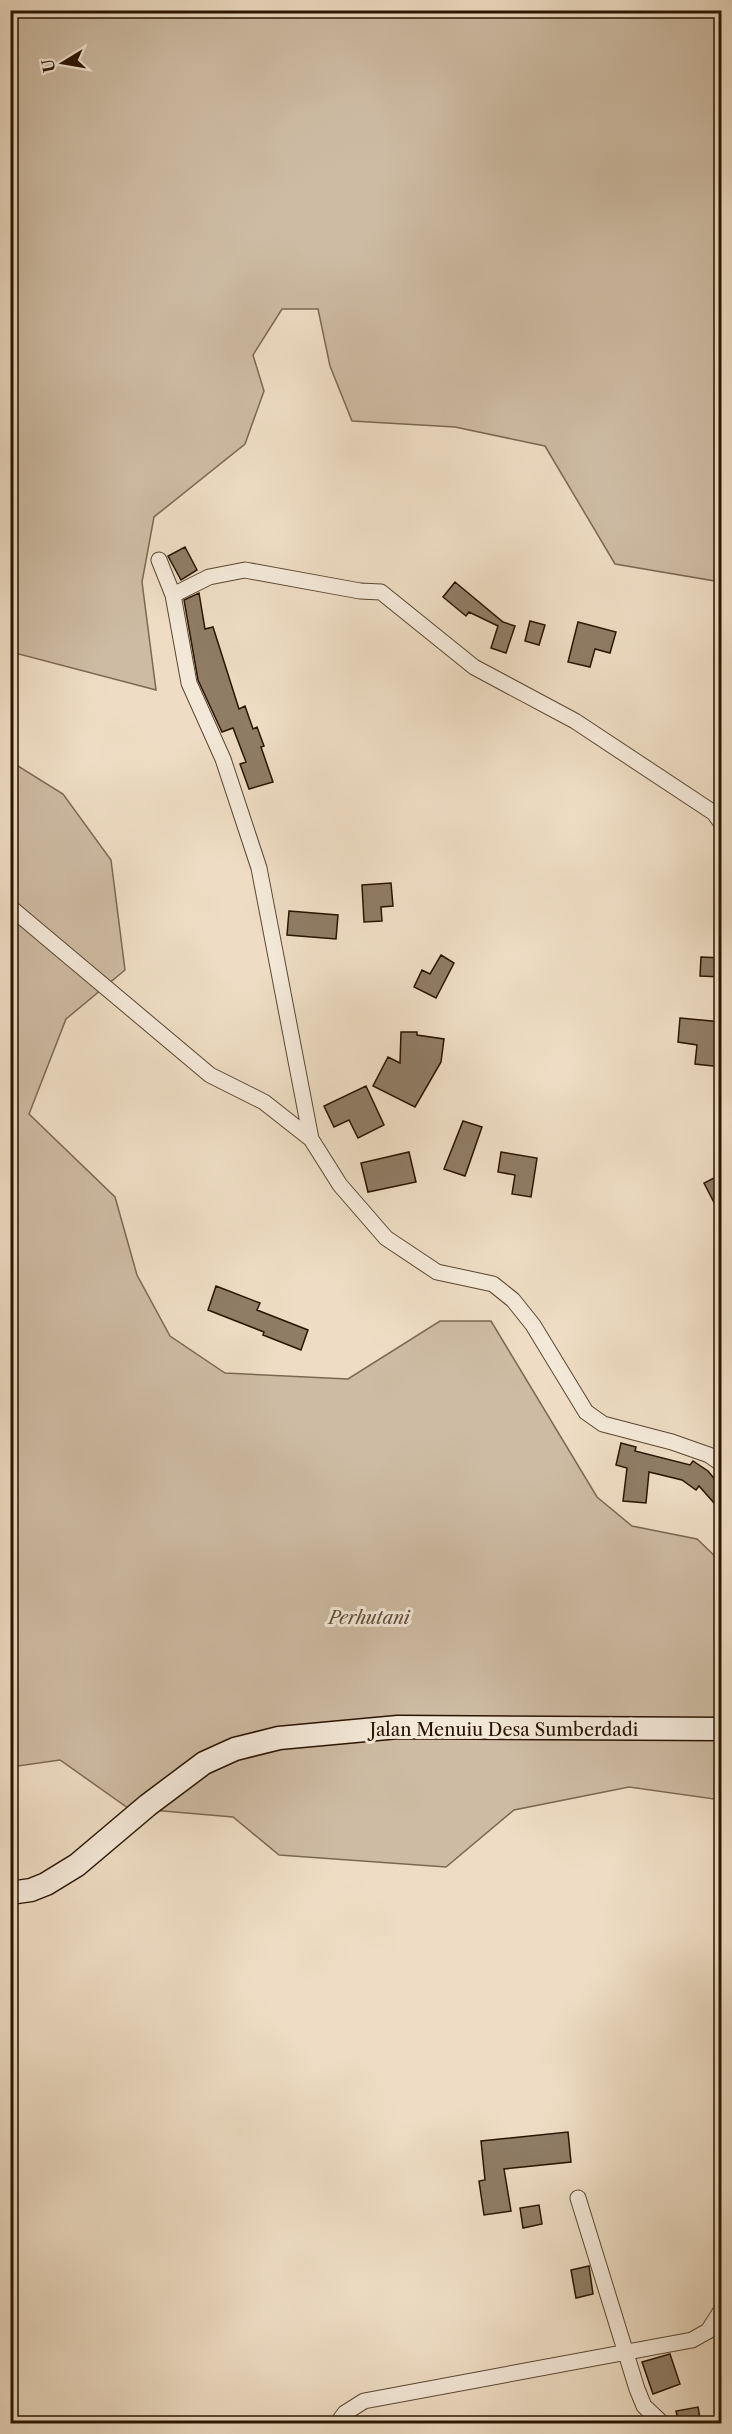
<svg xmlns="http://www.w3.org/2000/svg" width="732" height="2434" viewBox="0 0 732 2434" font-family="'Libre Caslon Text',serif">
	<style>
		.green { fill: #cdbba3; stroke: #7b6852; stroke-width: 1.5 }
		.building { fill: #8f7d66; stroke: #291400; stroke-width: 1.5 }
		.lines { fill: none; stroke-linecap: round; stroke-linejoin: round }
		.street-casing { stroke: #5a4631; stroke-width: 17 }
		.secondary-casing { stroke: #291400; stroke-width: 25 }
		.street { stroke: #f4e9d9; stroke-width: 15 }
		.secondary { stroke: #f4e9d9; stroke-width: 22 }
		.labels { text-anchor: middle; dominant-baseline: central; stroke-width: 6; stroke-linejoin: round; paint-order: stroke }
		.park-label { font-size: 18px; font-style: italic; fill: #624e39; stroke: #f4e9d9 }
		.street-label { font-size: 18px; fill: #291400; stroke: #f4e9d9 }
	</style>
	<rect width="100%" height="100%" fill="#eeddc4"/>
	<filter id="stains"><feTurbulence type="fractalNoise" baseFrequency=".00333" numOctaves="4"/><feColorMatrix values="0 0 0 0 .2 0 0 0 0 .09 0 0 0 0 .02 0 0 0 .5 -.17"/></filter>
	<radialGradient id="worn" r=".72"><stop offset=".6" stop-color="#630" stop-opacity="0"/><stop offset="1" stop-color="#630" stop-opacity=".3"/></radialGradient>
	<path class="green" d="M10,11H721V582L615,564L545,446L455,427L352,421L330,366L318,309H282L253,355L264,391L245,444L154,517L142,582L156,690L11,652Z
		M10,761L63,794L111,860L125,970L66,1019L29,1114L115,1197L137,1275L170,1336L225,1373L348,1379L440,1321H491L597,1497L632,1526L697,1539L721,1562V1800L629,1787L514,1810L446,1867L279,1855L233,1817L128,1808L60,1760L11,1767Z"/>
	<path class="building" d="M185,547L197,570L181,580L168,556Z
		M455,582L503,622L515,626L506,653L491,648L498,626L469,612L466,616L443,597Z
		M199,593L205,629L213,627L239,709L245,706L253,729L257,727L264,746L261,747L273,782L249,789L240,764L246,762L233,728L222,732L198,680L184,600Z
		M530,621L545,625L539,645L525,641Z
		M578,622L616,632L610,653L595,649L590,667L568,662Z
		M391,883L393,906L381,907L382,921L364,922L362,885Z
		M289,911L338,915L336,939L287,935Z
		M441,955L454,963L436,998L414,987L422,970L430,974Z
		M701,957L722,958V977L700,976Z
		M680,1018L722,1022V1067L695,1064L697,1045L678,1042Z
		M401,1032H417V1035L444,1039L441,1062L415,1107L373,1086L388,1057L400,1063Z
		M366,1086L384,1125L358,1138L349,1120L334,1127L324,1106Z
		M463,1121L482,1127L465,1176L444,1169Z
		M409,1152L416,1182L368,1192L361,1163Z
		M501,1152L537,1158L531,1197L512,1194L515,1175L498,1172Z
		M722,1174V1218L704,1183Z
		M216,1286L260,1303L257,1310L308,1330L301,1350L263,1335L264,1332L208,1310Z
		M621,1443L636,1447L635,1451L690,1465L693,1461L708,1471L722,1488V1512L699,1486L696,1490L682,1480L649,1472L646,1503L623,1501L627,1468L616,1465Z
		M568,2132L571,2162L504,2169L511,2211L484,2215L479,2181L485,2180L481,2141Z
		M539,2205L542,2224L523,2228L520,2208Z
		M589,2266L593,2294L576,2298L571,2270Z
		M670,2354L680,2384L653,2394L642,2362Z
		M698,2407L701,2424H679L676,2411Z"/>
	<g class="lines">
		<defs>
			<path id="street" d="M159,560L173,595L189,683L223,759L259,868L311,1139L340,1185L386,1238L437,1272L493,1284L513,1300L533,1325L586,1412L603,1424L672,1442L709,1455L722,1464
				M173,595L209,577L245,570L360,591L381,592L474,667L575,721L714,813L722,824
				M10,907L210,1075L264,1102L311,1139
				M578,2198L637,2389L644,2406L663,2424
				M337,2424L345,2413L364,2401L692,2340L708,2331L722,2309"/>
			<path id="secondary" d="M10,1893L31,1890L46,1884L77,1865L148,1805L204,1763L235,1749L279,1738L398,1727L722,1729"/>
		</defs>
		<use href="#street" class="street-casing"/>
		<use href="#secondary" class="secondary-casing"/>
		<use href="#street" class="street"/>
		<use href="#secondary" class="secondary"/>
	</g>
	<g class="labels">
		<g class="park-label">
			<text x="369" y="1618">Perhutani</text>
		</g>
		<g class="street-label">
			<text x="504" y="1730">Jalan Menuiu Desa Sumberdadi</text>
		</g>
	</g>
	<rect width="732" height="2434" fill="none" stroke="#eeddc4" stroke-width="36"/>
	<rect x="12" y="12" width="708" height="2410" fill="none" stroke="#291400" stroke-width="3"/>
	<rect x="18" y="18" width="696" height="2398" fill="none" stroke="#291400" stroke-width="1.5"/>
	<g transform="translate(63 63) rotate(259)" stroke="#f4e9d9" stroke-width="4.5" paint-order="stroke">
	<path d="M0-4.5L10 22L0 15L-10 22Z" fill="#291400"/>
	<text y="-9" font-size="16" font-weight="bold" text-anchor="middle" fill="#291400">U</text>
	</g>
	<rect width="100%" height="100%" filter="url(#stains)"/>
	<rect width="100%" height="100%" fill="url(#worn)"/>
</svg>
